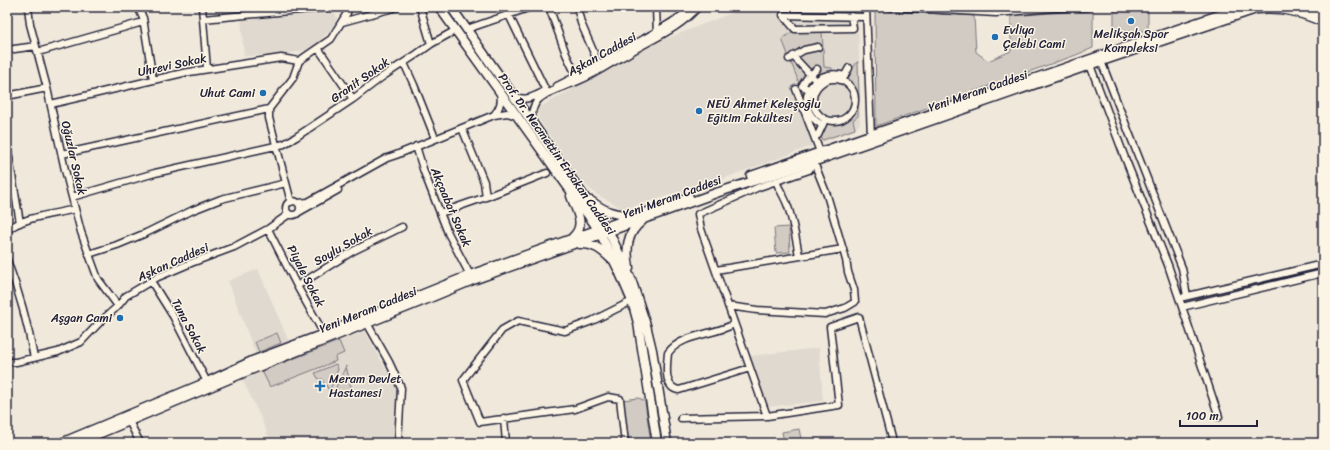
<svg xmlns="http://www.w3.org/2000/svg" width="1330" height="450" viewBox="0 0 1330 450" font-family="Sriracha,sans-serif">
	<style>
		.built { fill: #e0d9cf }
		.green { fill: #d1cbc3; stroke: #7a767f }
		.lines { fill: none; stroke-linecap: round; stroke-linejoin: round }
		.minor-casing { stroke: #22223b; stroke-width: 9 }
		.major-casing { stroke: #22223b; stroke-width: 11 }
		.minor { stroke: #fcf5e5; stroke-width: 6 }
		.major { stroke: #fcf5e5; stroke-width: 8 }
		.poi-dot { fill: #1f6fb2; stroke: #fcf5e5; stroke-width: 1.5 }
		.labels { text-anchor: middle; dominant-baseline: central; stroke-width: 3; stroke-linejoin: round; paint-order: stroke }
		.poi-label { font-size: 12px; fill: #22223b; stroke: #fcf5e5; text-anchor: start }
		.street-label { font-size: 12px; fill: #22223b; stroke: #fcf5e5 }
	</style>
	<rect width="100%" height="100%" fill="#efe8db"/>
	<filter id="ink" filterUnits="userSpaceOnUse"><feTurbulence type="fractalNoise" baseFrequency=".025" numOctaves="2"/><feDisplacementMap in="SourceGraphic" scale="8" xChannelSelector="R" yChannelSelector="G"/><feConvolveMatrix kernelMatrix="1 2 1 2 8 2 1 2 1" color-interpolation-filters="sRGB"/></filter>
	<g filter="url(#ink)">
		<path class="built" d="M747,7H792L858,10L860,115V123L855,130L717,181L621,210L620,207L596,194L582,182L539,120L538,113V108L660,41Z
			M334,9L337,19L333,27L319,42L307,50L286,54L244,56L241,20Z
			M258,269L289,342L256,355L228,281Z
			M365,331L397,390L393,443H271L260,416L242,379Z
			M819,348L823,401L766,407L749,356Z"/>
		<path class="green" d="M875,10L974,16L976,52L988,61L1011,51V16L1093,10V48L1076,55L876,126Z
			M1114,11H1148V31H1114Z
			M793,31H822L824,67L832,68V73L816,80L809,75L804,80L808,90L806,101L782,39Z
			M857,62H858L859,98L858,99V116L853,120L855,129L823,140L819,136L825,121C853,130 868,96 844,81L850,68H853Z
			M789,227L790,252L776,253L774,228Z
			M277,333L281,343L259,352L255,342Z
			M339,341L344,353L335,357L336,361L270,387L262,371Z
			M336,364L338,369L331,388L328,389L326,385L324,386L322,379L319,380L315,373Z
			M346,366L352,391L339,397L336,387Z
			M638,398L641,399L645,402L651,443H627L622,403L623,400Z
			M799,429L802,443H784L782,432Z"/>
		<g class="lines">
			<defs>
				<path id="minor" d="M28,7L30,24L47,88L65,170L81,232L98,279L118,306
					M138,7L143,18L153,80
					M202,7L207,69
					M420,7L431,44
					M505,7L547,93
					M549,7L566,54L578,79
					M577,7L581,23L600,67
					M656,7L657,35
					M866,7L871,137
					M891,7L996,13L1053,8L1087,7
					M851,16L853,28L795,29L783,15L866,17
					M203,19L332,7
					M342,22L397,7
					M467,29L531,7
					M318,48L353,99
					M7,50L36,46
					M38,52L143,22
					M793,56L818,83
					M789,59L804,50L818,47
					M1101,61L1182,268L1187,296
					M404,63L414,85L435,138
					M1090,65L1125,158L1168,265L1219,417
					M813 100a21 21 0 1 1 42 0a21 21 0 1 1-42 0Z
					M843,79L849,68
					M557,86C590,70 622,51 654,33C667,25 681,18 692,7
					M796,89L820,152
					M813,91L802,86L807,78L817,69
					M7,96L47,88
					M515,97C526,101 533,97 543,92
					M51,104L183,73L281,58L299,61
					M494,115C500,108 502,102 500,93
					M533,122C531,113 532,106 539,99C549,90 565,87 578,81C596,74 612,62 629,53C652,39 680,28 698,7
					M822,125C791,108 811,65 845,76
					M462,128L484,182L486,197
					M818,135L824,122
					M7,145L20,223
					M416,146L424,172L448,233L470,275
					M62,154L269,109
					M776,181C779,189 784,196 787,204C793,220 796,238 799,256
					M72,197L155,173L284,144L296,137L353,99L382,77L417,54L431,44L456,30
					M286 208a7 7 0 1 1 14 0a7 7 0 1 1-14 0Z
					M291,202L269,118V109L293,78L299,61L331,39L347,13L348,7
					M298,203L308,202L387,158L396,155L494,115L507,113L517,116
					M299,212L338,190
					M440,213L486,197L547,173
					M268,229L297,286L324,334
					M7,231C20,217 57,214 75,209
					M89,254L117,245L146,233L193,210L221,199L286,183
					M7,260C19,292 28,324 34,358
					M716,270L843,249
					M151,281L173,316L207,382
					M297,286L353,251L402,227
					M1184,297L1323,264
					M728,306L757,310L825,314L845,308L855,302L854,290L848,272L846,260L827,195L813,160
					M1182,307L1323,273
					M367,323L389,362L401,388L398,443
					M734,324C715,335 681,334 668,353C667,365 663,388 679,390L750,368
					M7,362H16L58,352L81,342L101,321L118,306L126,296L158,277L191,263L234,247L268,229L289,214
					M767,416L701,229L698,214L759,187L809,170L814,161
					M504,418L506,443
					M681,418L767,416L839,405L830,327L859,317L891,438
					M129,421L140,443
					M625,443L620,399L608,397L575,409L480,422L463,380L502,330L518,321L565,331L592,321L632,301"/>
				<path id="major" d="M439,7L598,229L619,271L632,301L638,323L657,443
					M451,7L609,232L631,279L646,325L652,350L667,443
					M1308,7L1321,18
					M1321,7L1323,9
					M1258,9C1283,7 1300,12 1323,22
					M751,176L1242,7
					M571,196C576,211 587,225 572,238
					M591,201C604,211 615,216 631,214
					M580,244C593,243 602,250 610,258
					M629,268C626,250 626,233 642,221
					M61,443L207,382L252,361L324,334L470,275L689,197
					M77,443L248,371L425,300L473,280L719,192L804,165L1090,65L1262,7"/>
			</defs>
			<use href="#minor" class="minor-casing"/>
			<use href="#major" class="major-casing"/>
			<use href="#minor" class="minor"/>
			<use href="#major" class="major"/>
		</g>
	</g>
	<g class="poi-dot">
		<circle cx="1131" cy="21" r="4"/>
		<circle cx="995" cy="37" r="4"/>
		<circle cx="263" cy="93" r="4"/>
		<circle cx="699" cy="111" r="4"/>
		<circle cx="120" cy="318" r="4"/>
		<path d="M318 380h4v4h4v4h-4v4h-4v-4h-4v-4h4z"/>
	</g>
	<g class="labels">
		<g class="poi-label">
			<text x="1003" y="30">Evliya<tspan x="1003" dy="14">Çelebi Cami</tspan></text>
			<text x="1131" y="34" text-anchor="middle">Melikşah Spor<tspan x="1131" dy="14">Kompleksi</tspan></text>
			<text x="255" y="93" text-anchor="end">Uhut Cami</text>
			<text x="707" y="104">NEÜ Ahmet Keleşoğlu<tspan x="707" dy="14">Eğitim Fakültesi</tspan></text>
			<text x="112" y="318" text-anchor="end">Aşgan Cami</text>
			<text x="329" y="379">Meram Devlet<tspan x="329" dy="14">Hastanesi</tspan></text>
		</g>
		<g class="street-label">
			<text transform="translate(602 54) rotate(-29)">Aşkan Caddesi</text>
			<text transform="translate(172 65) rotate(-12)">Uhrevi Sokak</text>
			<text transform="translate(360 80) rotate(-35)">Granit Sokak</text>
			<text transform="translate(978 91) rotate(-19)">Yeni Meram Caddesi</text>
			<text transform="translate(557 154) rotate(55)">Prof. Dr. Necmettin Erbakan Caddesi</text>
			<text transform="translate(74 158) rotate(77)">Oğuzlar Sokak</text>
			<text transform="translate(672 197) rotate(-20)">Yeni Meram Caddesi</text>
			<text transform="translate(451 207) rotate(67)">Akçaabat Sokak</text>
			<text transform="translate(343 246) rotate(-30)">Soylu Sokak</text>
			<text transform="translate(173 262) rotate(-24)">Aşkan Caddesi</text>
			<text transform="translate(306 276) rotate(63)">Piyale Sokak</text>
			<text transform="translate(368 310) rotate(-22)">Yeni Meram Caddesi</text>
			<text transform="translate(189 326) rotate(62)">Tuna Sokak</text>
		</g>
	</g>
	<rect width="1330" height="450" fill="none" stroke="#fcf5e5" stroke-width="24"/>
	<rect x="12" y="12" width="1306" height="426" fill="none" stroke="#22223b" stroke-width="1.5" filter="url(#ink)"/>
	<path d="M1180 420v6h77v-6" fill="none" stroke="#22223b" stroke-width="2"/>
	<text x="1186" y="420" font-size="12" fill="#22223b" stroke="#fcf5e5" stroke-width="3" paint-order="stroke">100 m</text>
</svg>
